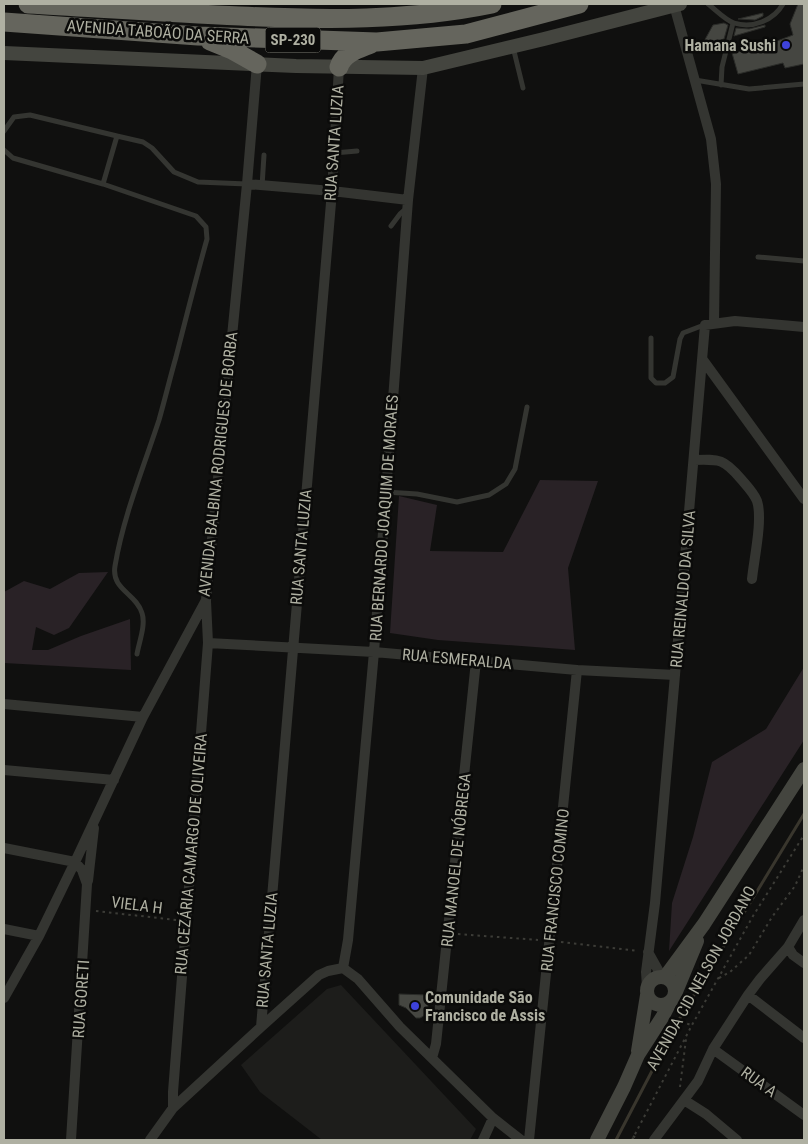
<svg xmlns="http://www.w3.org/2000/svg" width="808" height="1144" viewBox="0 0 808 1144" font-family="'Roboto Condensed',sans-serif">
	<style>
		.built { fill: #1d1d1b }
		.green { fill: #292226 }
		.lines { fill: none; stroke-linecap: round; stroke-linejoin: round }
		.stream { stroke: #39362d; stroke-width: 3 }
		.building { fill: #454641; stroke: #2b2c29 }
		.path { stroke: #3c3c37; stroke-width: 2; stroke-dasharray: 2.5 4; stroke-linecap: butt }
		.lane { stroke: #343531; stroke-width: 5 }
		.street { stroke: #343531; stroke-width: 10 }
		.secondary { stroke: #44453f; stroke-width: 14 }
		.highway { stroke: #65655d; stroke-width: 19 }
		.poi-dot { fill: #3e42da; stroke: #0b0b0a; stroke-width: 2 }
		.labels { text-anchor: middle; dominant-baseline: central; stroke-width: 5; stroke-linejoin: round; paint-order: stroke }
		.shield { fill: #0b0b0a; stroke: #7e7e74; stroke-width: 1 }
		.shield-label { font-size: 15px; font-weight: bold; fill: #afb0a2 }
		.street-label { font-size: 16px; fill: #afb0a2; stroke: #0b0b0a }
		.poi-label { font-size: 16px; font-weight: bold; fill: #afb0a2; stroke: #0b0b0a; text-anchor: end }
	</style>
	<rect width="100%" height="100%" fill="#10100f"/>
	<path class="built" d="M341,985L476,1129L470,1140H322L260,1092L241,1065L327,989Z"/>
	<path class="green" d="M540,480L598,481L568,568L575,650L438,640L390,633L399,496L437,505L430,551L503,552Z
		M108,572L69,628L54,635L36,627L32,650H48L81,636L130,619L131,670L4,663V592L24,581L50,589L79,573Z
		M804,667V740L669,951L672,903L693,837L712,762L766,729Z"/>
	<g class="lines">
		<path class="stream" d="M616,1140L677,1023L804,814"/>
	</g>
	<path class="building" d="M798,4H804V64L785,68L783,63L738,74L732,53L777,44V41L793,35L790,24Z
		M763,13V16L755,20L738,19Z
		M724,23L728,25L724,39L702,45L713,25Z
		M765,25V27L734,36L736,28L749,29Z
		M399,994L428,995V1010L429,1013L420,1018H416L406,1008L399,1005Z"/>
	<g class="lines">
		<path class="path" d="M96,911L176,920
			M458,934L538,940
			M561,942L638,951
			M719,978L730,972L749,955L772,917L795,886L804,866
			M675,1019L691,1025
			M680,1087L686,1039
			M633,1136L639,1140
			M632,1140L692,1025L753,916L804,835"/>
		<path class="lane" d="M708,4C716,10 725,20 734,23C753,29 774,20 783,4
			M513,47L523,88
			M695,80L749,89L804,84
			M721,85L722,67L733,23
			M4,131L14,117L30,115L117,136
			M4,150L13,158L103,184
			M334,153L357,151
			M262,186L264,155
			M391,226L400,214L407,208
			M758,257L804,261
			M651,338V378L656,383H665L673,377L680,339L683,333L704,325
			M386,492L417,494L457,502L489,495L506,484L515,469L527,407
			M137,654C139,642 146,625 142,613C136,593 111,590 115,566C123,517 144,466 159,420C165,399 170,378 176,357C186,318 196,278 207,239L206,227L196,216L103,184L117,136L143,142L152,148L174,172L198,182L247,184"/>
		<path class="street" d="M674,5L711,139L716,184L714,323
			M247,184L332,191L408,200
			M703,360L804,499
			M694,460C720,459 724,459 741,479C747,486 754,493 757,501C763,519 754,559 752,579
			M208,643L374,652L577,670L675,675
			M4,704L143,717
			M4,770L114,780
			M4,848L75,862L82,870L87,884L71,1140
			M88,881L94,828
			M4,929L39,936
			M788,947L793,955L804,963
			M648,952L662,977
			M343,968L348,940L374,652L408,200L423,68
			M343,968L358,979L400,1027L493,1118L521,1140
			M647,987L646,972L655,903L675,675L705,325L735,321L804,327
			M748,995L804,1038
			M4,998L39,936L75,862L143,717L206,600L247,184L257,64
			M261,1027L332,191L339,67
			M713,1049L804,1115
			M432,1058L436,1044L476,661
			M684,1100L706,1114L737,1140
			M173,1108V1092L208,643L206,601
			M150,1140L173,1108L261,1027L319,975L328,971L343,968
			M483,1140L493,1118
			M529,1140L577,670
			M654,1140L698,1081L713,1049L748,995L760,979L788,947L804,920"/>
		<path class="secondary" d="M4,53L296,66L423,68L544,39L680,4
			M665,977L704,924L804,769
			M647 991a14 14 0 1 1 28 0a14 14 0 1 1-28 0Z
			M675,994L697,941
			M638,1051L647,995
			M597,1140L624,1087L638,1055L663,1016L670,1002"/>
		<path class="highway" d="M28,4C99,8 169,13 240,16C324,20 409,21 492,4
			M4,22L198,36L377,42L466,34L579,4
			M210,41L232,50L257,64
			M339,67C343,53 359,49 371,44"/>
	</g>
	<g class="poi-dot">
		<circle cx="786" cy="45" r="5"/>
		<circle cx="415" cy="1006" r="5"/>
	</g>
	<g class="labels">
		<rect class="shield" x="265.5" y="27.5" width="55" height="25" rx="4"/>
		<g class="shield-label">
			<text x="293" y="40">SP-230</text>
		</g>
		<g class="street-label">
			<text transform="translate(158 32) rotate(4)">AVENIDA TABOÃO DA SERRA</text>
			<text transform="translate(334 143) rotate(-86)">RUA SANTA LUZIA</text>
			<text transform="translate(218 464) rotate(-84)">AVENIDA BALBINA RODRIGUES DE BORBA</text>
			<text transform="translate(384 518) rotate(-86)">RUA BERNARDO JOAQUIM DE MORAES</text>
			<text transform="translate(301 547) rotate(-85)">RUA SANTA LUZIA</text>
			<text transform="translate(683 589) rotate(-85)">RUA REINALDO DA SILVA</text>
			<text transform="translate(457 659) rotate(5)">RUA ESMERALDA</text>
			<text transform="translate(191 854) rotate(-85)">RUA CEZÁRIA CAMARGO DE OLIVEIRA</text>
			<text transform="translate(456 860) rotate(-84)">RUA MANOEL DE NÓBREGA</text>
			<text transform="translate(555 890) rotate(-84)">RUA FRANCISCO COMINO</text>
			<text transform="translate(137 905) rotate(7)">VIELA H</text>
			<text transform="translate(267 950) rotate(-85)">RUA SANTA LUZIA</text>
			<text transform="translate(701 978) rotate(-61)">AVENIDA CID NELSON JORDANO</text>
			<text transform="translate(81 999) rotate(-86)">RUA GORETI</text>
			<text transform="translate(759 1082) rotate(36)">RUA A</text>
		</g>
		<g class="poi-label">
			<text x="776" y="45">Hamana Sushi</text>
			<text x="425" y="997" text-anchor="start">Comunidade São<tspan x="425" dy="18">Francisco de Assis</tspan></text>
		</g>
	</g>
	<rect width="808" height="1144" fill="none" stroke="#afb0a2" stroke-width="10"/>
</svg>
